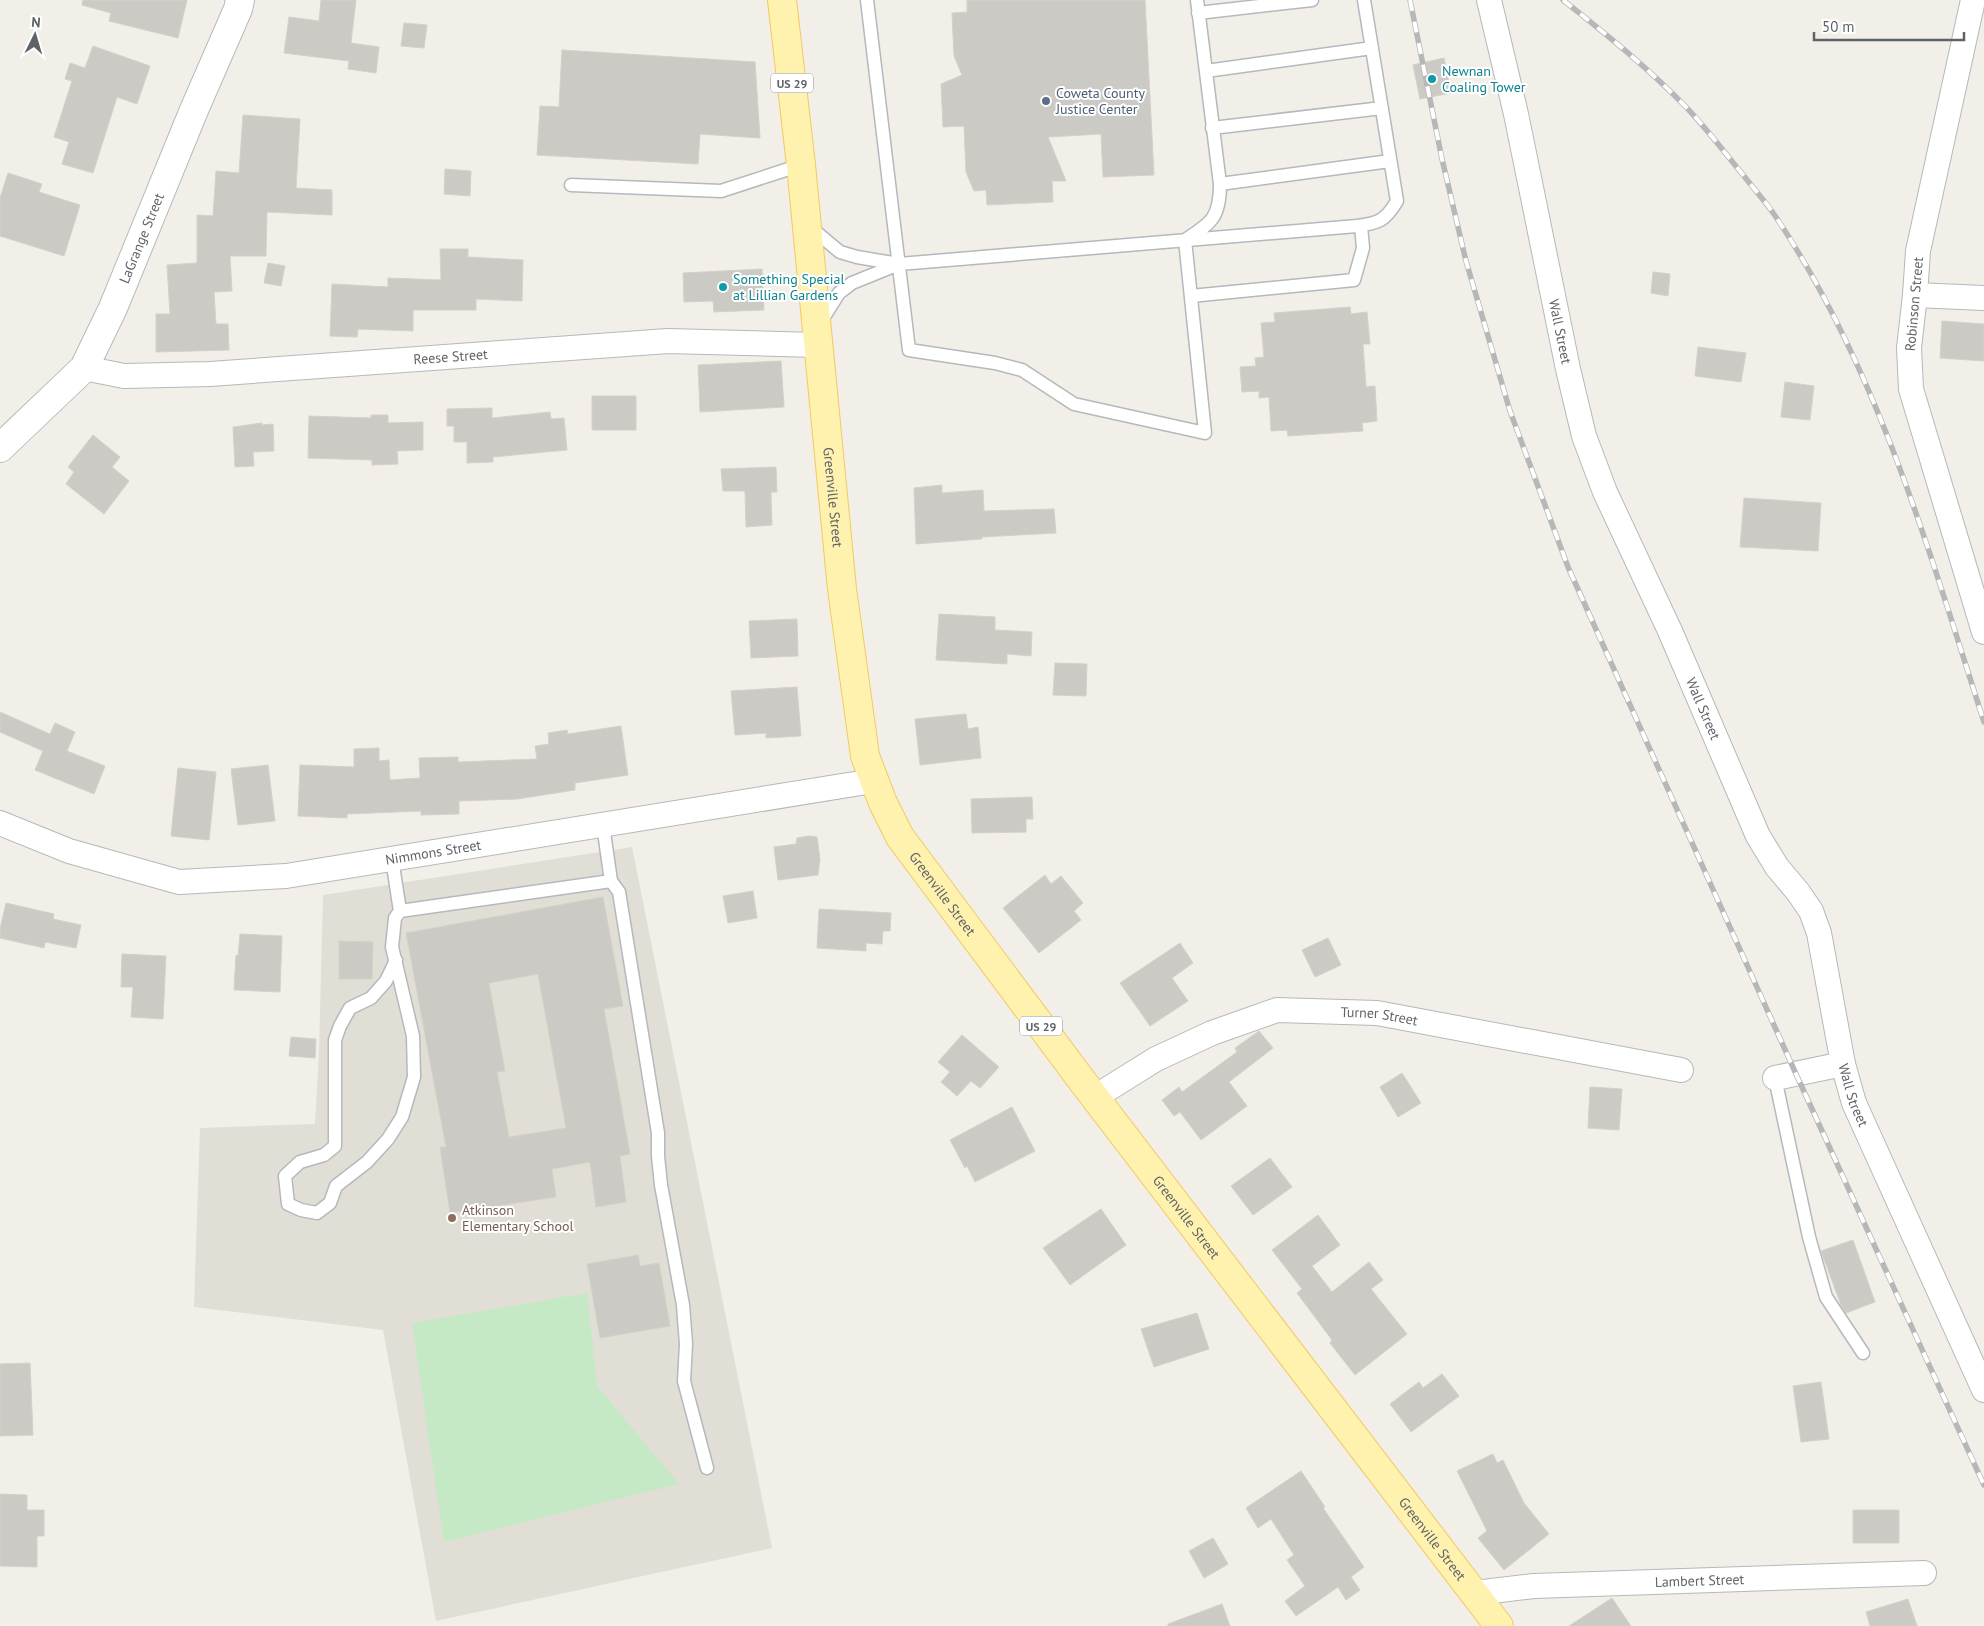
<svg xmlns="http://www.w3.org/2000/svg" width="1984" height="1626" viewBox="0 0 1984 1626" font-family="'PT Sans',sans-serif">
	<style>
		.education { fill: #e1ded6 }
		.green { fill: #c5e8c5 }
		.building { fill: #cccac5; stroke: #d6d1c6; fill-rule: evenodd }
		.lines { fill: none; stroke-linecap: round; stroke-linejoin: round }
		.lane-casing { stroke: #b5b8bc; stroke-width: 15 }
		.street-casing { stroke: #b5b8bc; stroke-width: 26 }
		.secondary-casing { stroke: #b6babf; stroke-width: 30 }
		.primary-casing { stroke: #f2c960; stroke-width: 30 }
		.lane { stroke: #fff; stroke-width: 12 }
		.street { stroke: #fff; stroke-width: 24 }
		.secondary { stroke: #fff; stroke-width: 28 }
		.primary { stroke: #fff2af; stroke-width: 28 }
		.rail-casing { stroke: #b6b7b8; stroke-width: 5.5 }
		.rail { stroke: #fff; stroke-width: 4; stroke-dasharray: 11; stroke-linecap: butt }
		.culture-dot { fill: #0f9aa8; stroke: #fff; stroke-width: 2 }
		.service-dot { fill: #5c6f8a; stroke: #fff; stroke-width: 2 }
		.education-dot { fill: #8d6e63; stroke: #fff; stroke-width: 2 }
		.labels { text-anchor: middle; dominant-baseline: central; stroke-width: 4; stroke-linejoin: round; paint-order: stroke }
		.shield { fill: #fff; stroke: #8f9295; stroke-width: 1 }
		.shield-label { font-size: 12px; font-weight: bold; fill: #5f6368 }
		.culture-label { font-size: 14px; fill: #0d838f; stroke: #fff; text-anchor: start }
		.service-label { font-size: 14px; fill: #4e5e75; stroke: #fff; text-anchor: start }
		.street-label { font-size: 14px; fill: #5f6368; stroke: #fff }
		.education-label { font-size: 14px; fill: #785e54; stroke: #fff; text-anchor: start }
	</style>
	<rect width="100%" height="100%" fill="#f1efe8"/>
	<path class="education" d="M632,847L772,1548L436,1621L383,1330L194,1307L200,1128L315,1124L319,1052L323,895Z"/>
	<path class="green" d="M587,1293L597,1386L679,1484L444,1542L412,1323Z"/>
	<path class="building" d="M83,0H187L178,38L109,21L111,13L82,5Z
		M321,0H356L351,43L379,47L376,73L348,69L349,61L284,53L289,17L319,21Z
		M967,0H1145L1154,175L1103,177L1101,134L1048,137L1066,181H1052L1053,202L987,205L986,190L974,191L966,172L964,126L943,127L941,84L962,75L954,56L952,13L967,12Z
		M404,23L427,25L424,48L401,46Z
		M93,46L150,66L137,104L117,97L93,173L62,164L69,142L54,137L72,81L65,79L70,63L85,68Z
		M562,50L755,62L760,138L700,134L698,164L537,155L540,106L559,107Z
		M1444,58L1451,93L1420,99L1413,65Z
		M243,115L300,119L296,188L332,190V215L267,212L266,256H230L232,291L214,292L216,324H228L229,350L156,352V314H170L167,265L197,263V215L213,216L216,171L239,173Z
		M445,169L471,171L470,196L444,194Z
		M8,173L42,184L39,192L80,205L64,256L0,236V198Z
		M440,249H468V257L523,260L522,301L476,299V310H413V331L358,329L357,337L330,336L332,284L388,287V278L441,280Z
		M268,263L285,266L281,286L264,283Z
		M762,269L764,310L714,312L713,301L684,302L683,273Z
		M1653,272L1670,274L1668,296L1651,293Z
		M1350,307L1351,314L1367,312L1370,344H1363L1366,387L1375,386L1377,421L1362,423L1363,431L1288,436L1287,430L1271,431L1269,397L1259,398V391L1242,392L1240,367L1256,366L1255,358L1264,357L1261,323L1275,322L1274,313Z
		M1942,321L1984,324V361L1940,358Z
		M1698,347L1746,353L1741,382L1695,376Z
		M781,361L784,407L700,412L698,365Z
		M1785,382L1814,386L1810,420L1781,417Z
		M592,396H636V430H592Z
		M492,408V418L550,412L551,419L564,418L567,450L493,457V462L467,463V442H454V426H447V409Z
		M371,415H388V423L423,422V450L397,451L398,464L372,465V460L308,458L309,416L371,418Z
		M262,423V425L273,424L274,451L253,452L254,466L235,467L233,427Z
		M93,435L120,457L112,467L129,481L104,514L66,484L74,472L68,467Z
		M776,467L777,492H771L772,525L746,527L745,491H723L721,469Z
		M942,485V493L983,490L984,511L1054,509L1056,533L982,537V539L916,544L914,488Z
		M1744,498L1821,503L1818,551L1740,547Z
		M939,614L995,617V630L1032,632L1031,656L1007,654V664L936,660Z
		M797,619L798,656L751,658L749,621Z
		M1055,663L1087,664L1086,696L1053,695Z
		M797,687L801,736L766,738V733L735,735L731,691Z
		M0,712L50,734L55,723L75,732L67,751L105,766L94,794L35,770L43,751L0,732Z
		M966,714L968,729L978,727L981,758L920,765L915,719Z
		M621,726L628,775L575,783V790L517,799L459,801V814L421,815V811L347,814V818L298,816L300,765L354,767V749L379,748V761L389,760L390,780L420,778L419,758L458,757V762L537,759L535,746L549,744L548,733L567,730L568,734Z
		M268,765L275,821L238,825L231,769Z
		M178,768L216,772L209,840L171,836Z
		M1032,797L1033,819H1026V832L972,833L971,799Z
		M809,836L817,837L820,859L818,875L778,880L774,847L796,844L797,838Z
		M1045,875L1051,884L1061,876L1083,903L1074,911L1081,920L1039,953L1003,908Z
		M753,891L757,918L728,923L723,896Z
		M603,897L623,1006L604,1009L630,1154L620,1156L626,1202L596,1207L590,1162L552,1169L556,1197L450,1213L440,1147H446L406,933ZM538,974L566,1128L509,1137L497,1072L505,1071L489,983Z
		M6,903L54,914L53,919L81,925L76,948L45,942L44,948L0,938V929Z
		M819,909L891,913L890,931H883L882,944L866,943V951L817,948Z
		M240,934L282,936L280,992L234,990L236,955L238,956Z
		M1328,938L1341,965L1315,977L1302,950Z
		M339,941L373,942L372,979H339Z
		M1180,943L1193,963L1172,978L1188,1001L1150,1026L1120,983Z
		M122,954L166,956L163,1019L131,1017L133,987H121Z
		M1259,1031L1273,1048L1229,1082L1247,1106L1201,1140L1180,1112L1174,1116L1162,1100L1179,1087L1182,1092L1237,1052L1235,1048Z
		M962,1035L999,1067L980,1088L971,1081L957,1096L941,1082L950,1072L938,1062Z
		M291,1037L316,1039L315,1058L289,1056Z
		M1402,1073L1421,1103L1398,1117L1380,1087Z
		M1590,1087L1622,1089L1619,1130L1588,1128Z
		M1012,1107L1035,1151L975,1182L967,1166L965,1168L950,1140Z
		M1270,1158L1292,1187L1253,1215L1231,1186Z
		M1101,1209L1126,1245L1070,1285L1043,1248Z
		M1318,1215L1340,1245L1312,1266L1332,1292L1369,1262L1383,1280L1371,1289L1407,1334L1355,1375L1330,1343L1332,1340L1297,1293L1302,1289L1272,1250Z
		M1853,1240L1875,1302L1846,1313L1841,1305L1821,1251Z
		M638,1255L640,1266L659,1263L670,1326L600,1338L587,1264Z
		M1197,1313L1209,1349L1154,1367L1141,1329Z
		M30,1363L33,1435L0,1436V1364Z
		M1442,1374L1459,1396L1411,1432L1390,1404L1419,1382L1423,1388Z
		M1821,1382L1829,1439L1801,1442L1793,1386Z
		M1493,1454L1497,1463L1503,1460L1524,1503L1549,1534L1504,1570L1478,1538L1487,1531L1457,1471Z
		M1301,1471L1325,1507L1323,1508L1364,1567L1351,1577L1360,1590L1346,1600L1338,1587L1296,1616L1285,1601L1305,1586L1287,1560L1294,1555L1271,1519L1258,1528L1246,1508Z
		M0,1494L27,1495V1510H44V1536H37V1567L0,1566Z
		M1853,1510H1899V1543H1853Z
		M1213,1538L1228,1564L1204,1578L1189,1551Z
		M1612,1598L1631,1626H1569Z
		M1908,1599L1917,1626H1870L1866,1612Z
		M1222,1604L1230,1626H1168V1624Z"/>
	<g class="lines">
		<defs>
			<path id="lane" d="M867,0L909,350L995,363L1022,370L1074,404L1205,433L1185,240C1212,223 1220,217 1220,184L1197,0
				M1198,13L1312,0
				M1206,71L1372,48
				M1212,128L1382,108
				M1220,184L1390,161
				M571,185L721,191L801,165
				M810,227L840,252L857,257L899,264L1357,226C1379,223 1385,221 1397,201L1364,0
				M1191,296L1354,280L1363,248L1361,226
				M820,323L839,293L852,283L899,264
				M603,825L611,881L619,892L658,1133V1156L661,1185L683,1305L686,1344L684,1381L707,1468
				M392,859L400,911
				M396,960L386,981L371,998L350,1008L340,1026L335,1040V1146L324,1155L300,1162L285,1176L288,1204L301,1210L317,1213L330,1203L336,1186L367,1162L388,1139L402,1117L414,1077L413,1036L392,947L395,918L400,911L611,881
				M1775,1078L1809,1237L1826,1297L1863,1353"/>
			<g id="street">
				<path id="s1" d="M1489,0L1516,114L1568,369L1584,436L1605,492L1670,631L1758,836L1777,867L1798,892L1811,911L1819,933L1843,1064L1854,1103L1984,1390"/>
				<path d="M1973,0L1918,251L1915,295L1909,348L1911,389L1984,632"/>
				<path d="M1915,295L1984,298"/>
				<path id="s2" d="M84,368L124,376L210,374L668,341L817,345"/>
				<path id="s3" d="M0,823L69,851L179,882L286,876L873,781"/>
				<path d="M1775,1078L1843,1064"/>
				<path id="s4" d="M1095,1097L1156,1059L1212,1033L1277,1010L1377,1013L1681,1070"/>
				<path id="s5" d="M1475,1593L1534,1586L1924,1573"/>
			</g>
			<g id="secondary">
				<path id="s6" d="M0,448L84,368L113,308L194,110L238,9L240,0"/>
			</g>
			<g id="primary">
				<path id="s7" d="M782,0L801,165L842,589L865,756L883,803L900,837L1083,1082L1499,1626"/>
			</g>
		</defs>
		<use href="#lane" class="lane-casing"/>
		<use href="#street" class="street-casing"/>
		<use href="#secondary" class="secondary-casing"/>
		<use href="#primary" class="primary-casing"/>
		<use href="#lane" class="lane"/>
		<use href="#street" class="street"/>
		<use href="#secondary" class="secondary"/>
		<use href="#primary" class="primary"/>
		<defs>
			<path id="rail" d="M1410,0L1442,159L1466,261L1510,411L1568,567L1796,1074L1984,1485
				M1563,0C1606,34 1648,68 1686,107C1707,129 1725,153 1744,176C1754,189 1766,202 1776,217C1878,370 1928,548 1984,722"/>
		</defs>
		<use href="#rail" class="rail-casing"/>
		<use href="#rail" class="rail"/>
	</g>
	<g class="culture-dot">
		<circle cx="1432" cy="79" r="5"/>
		<circle cx="723" cy="287" r="5"/>
	</g>
	<circle class="service-dot" cx="1046" cy="101" r="5"/>
	<circle class="education-dot" cx="452" cy="1218" r="5"/>
	<g class="labels">
		<g class="shield">
			<rect x="771" y="73.5" width="42" height="19" rx="4"/>
			<rect x="1020" y="1016.5" width="42" height="19" rx="4"/>
		</g>
		<g class="shield-label">
			<text x="792" y="83">US 29</text>
			<text x="1041" y="1026">US 29</text>
		</g>
		<g class="culture-label">
			<text x="1442" y="71">Newnan<tspan x="1442" dy="16">Coaling Tower</tspan></text>
			<text x="733" y="279">Something Special<tspan x="733" dy="16">at Lillian Gardens</tspan></text>
		</g>
		<g class="service-label">
			<text x="1056" y="93">Coweta County<tspan x="1056" dy="16">Justice Center</tspan></text>
		</g>
		<g class="street-label">
			<text stroke="none"><textPath href="#s6" startOffset="258">LaGrange Street</textPath></text>
			<text transform="translate(1914 304) rotate(-85)">Robinson Street</text>
			<text stroke="none"><textPath href="#s1" startOffset="339">Wall Street</textPath></text>
			<text stroke="none"><textPath href="#s2" startOffset="368">Reese Street</textPath></text>
			<text stroke="none"><textPath href="#s7" startOffset="500">Greenville Street</textPath></text>
			<text stroke="none"><textPath href="#s1" startOffset="744">Wall Street</textPath></text>
			<text stroke="none"><textPath href="#s3" startOffset="445">Nimmons Street</textPath></text>
			<text stroke="none"><textPath href="#s7" startOffset="920">Greenville Street</textPath></text>
			<text stroke="none"><textPath href="#s4" startOffset="305">Turner Street</textPath></text>
			<text stroke="none"><textPath href="#s1" startOffset="1164">Wall Street</textPath></text>
			<text stroke="none"><textPath href="#s7" startOffset="1325">Greenville Street</textPath></text>
			<text stroke="none"><textPath href="#s7" startOffset="1730">Greenville Street</textPath></text>
			<text stroke="none"><textPath href="#s5" startOffset="225">Lambert Street</textPath></text>
		</g>
		<g class="education-label">
			<text x="462" y="1210">Atkinson<tspan x="462" dy="16">Elementary School</tspan></text>
		</g>
	</g>
	<g transform="translate(35 35) rotate(5)" stroke="#ffffff" stroke-width="4" paint-order="stroke">
	<path d="M0-4L9 19L0 12L-9 19Z" fill="#5f6368"/>
	<text y="-8" font-size="14" font-weight="bold" text-anchor="middle" fill="#5f6368">N</text>
	</g>
	<path d="M1814 32v8h150v-8" fill="none" stroke="#5f6368" stroke-width="2.5"/>
	<text x="1822" y="32" font-size="15" fill="#5f6368" stroke="#ffffff" stroke-width="4" paint-order="stroke">50 m</text>
</svg>
